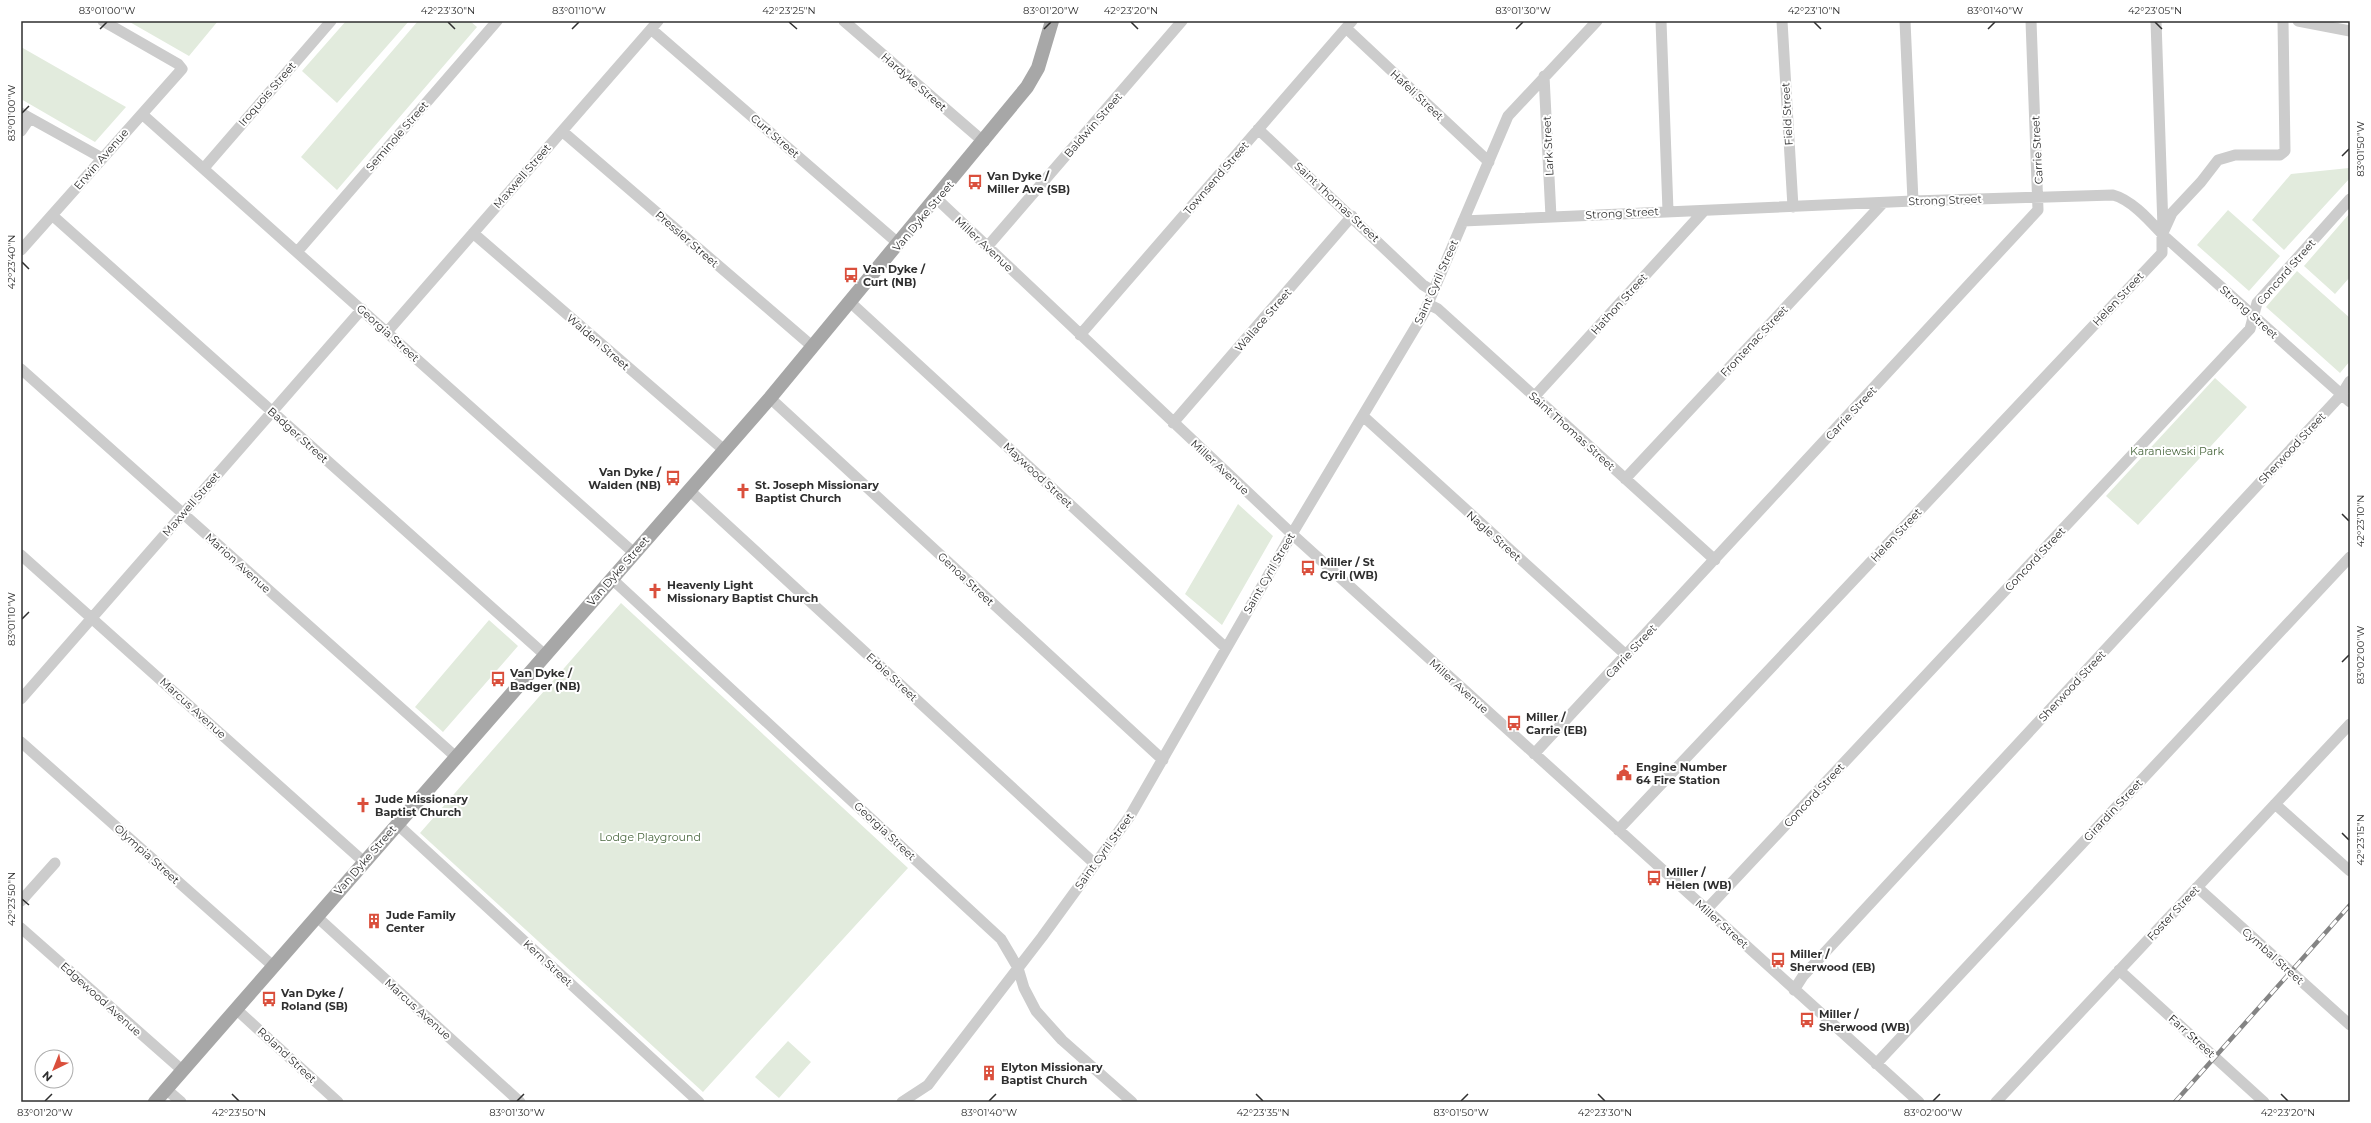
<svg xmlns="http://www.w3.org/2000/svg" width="2371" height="1123" viewBox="0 0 2371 1123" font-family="Montserrat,sans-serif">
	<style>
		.green { fill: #e2ebdd }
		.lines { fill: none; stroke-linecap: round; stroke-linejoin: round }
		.minor { stroke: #ccc; stroke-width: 11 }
		.major { stroke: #a7a7a7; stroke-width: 14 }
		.rail-casing { stroke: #848484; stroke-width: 4.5 }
		.rail { stroke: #fff; stroke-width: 3; stroke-dasharray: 9; stroke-linecap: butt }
		.ticks { fill: none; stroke: #2f2f2f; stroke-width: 1.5 }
		.labels { text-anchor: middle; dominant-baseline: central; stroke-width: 4; stroke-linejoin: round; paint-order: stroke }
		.street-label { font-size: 11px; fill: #2f2f2f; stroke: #fff }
		.poi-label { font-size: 11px; font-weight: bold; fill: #2f2f2f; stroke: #fff; text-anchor: start }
		.park-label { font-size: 11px; fill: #4a683f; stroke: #fff }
		.neatline { fill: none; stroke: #2f2f2f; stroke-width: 1.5 }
		.ticks-label { font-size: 10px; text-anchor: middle; fill: #2f2f2f }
	</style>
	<rect width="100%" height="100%" fill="#fff"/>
	<path class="green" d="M128,21H218L189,56Z
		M346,21H409L337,103L302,71Z
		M418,21H470L477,27L337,190L301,157Z
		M21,47L126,107L95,142L21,99Z
		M2350,105V178L2284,250L2252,220L2291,174L2349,168Z
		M2228,210L2280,256L2249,291L2197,245Z
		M2350,213V277L2335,294L2304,266Z
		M2297,271L2350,318V361L2340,373L2266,307Z
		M2215,378L2247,407L2138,525L2106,496Z
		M1238,504L1273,536L1222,625L1185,594Z
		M621,603L908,868L703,1092L420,833Z
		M489,620L518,646L443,732L415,707Z
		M788,1041L811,1062L779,1098L755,1077Z"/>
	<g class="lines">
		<path class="minor" d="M844,21L984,142
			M1661,21L1668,211
			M1782,21L1793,207
			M1905,21L1913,201
			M2156,21L2163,228
			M2298,21L2350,31
			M1346,28L1489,162
			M651,29L899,244
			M1544,76L1551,217
			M21,113L102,158
			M142,114L634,553
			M1258,129L1423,285L1433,291
			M21,131L30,118
			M562,131L813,347
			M204,168L331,21
			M937,199L1292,534L1919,1102
			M52,215L545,655
			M1463,221L1913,201L2113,195C2132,200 2150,221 2163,235L2350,402
			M473,233L724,450
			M2162,235L2172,213L2201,182L2218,160L2235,155H2280L2285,151L2283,21
			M987,247L1182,21
			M21,250L182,69L178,64L103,21
			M297,252L497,21
			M850,302L1226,648
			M1428,304L1438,309L1715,560
			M387,332L658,21
			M1080,335L1352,21
			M21,369L456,757
			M1534,397L1703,212
			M770,398L1163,760
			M1363,416L1626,655
			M1173,423L1352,216
			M1625,479L1883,203
			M689,490L1095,864
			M21,555L364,862
			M612,579L1001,939L1018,968L1024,988L1036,1011L1062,1040L1132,1102
			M21,699L362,309
			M21,742L273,966
			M1534,754L2038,210L2031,21
			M2275,804L2350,871
			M397,824L699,1102
			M1618,830L2162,253V235
			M2197,887L2350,1025
			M21,901L55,863
			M1706,910L2250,329L2257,303L2350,199
			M316,916L520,1102
			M21,928L182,1070
			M2119,970L2264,1102
			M1794,990L1803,976L2342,394L2350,381
			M236,1009L338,1102
			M1876,1064L2350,557
			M166,1089L181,1102
			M902,1102L928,1085L934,1077L1042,937L1130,816L1292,534L1424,313L1508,116L1597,21
			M1996,1102L2350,724"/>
		<path class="major" d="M155,1102L770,398L1027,87L1038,68L1052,21"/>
		<defs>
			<path id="rail" d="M2175,1102L2350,905"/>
		</defs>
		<use href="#rail" class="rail-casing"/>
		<use href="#rail" class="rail"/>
	</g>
	<path class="ticks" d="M448,22L455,29M789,22L797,29M1131,22L1138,29M1814,22L1821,29M2155,22L2162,29M100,29L107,22M572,29L579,22M1044,29L1051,22M1516,29L1523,22M1988,29L1995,22M22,113L29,106M2342,156L2349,149M22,262L29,269M2342,514L2349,521M22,619L29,612M2342,662L2349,655M2342,833L2349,840M22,899L29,905M232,1094L239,1101M1256,1094L1263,1101M1598,1094L1605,1101M2281,1094L2288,1101M45,1101L52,1094M517,1101L524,1094M989,1101L996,1094M1461,1101L1468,1094M1933,1101L1940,1094"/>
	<defs>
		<symbol id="bus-bare" viewBox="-9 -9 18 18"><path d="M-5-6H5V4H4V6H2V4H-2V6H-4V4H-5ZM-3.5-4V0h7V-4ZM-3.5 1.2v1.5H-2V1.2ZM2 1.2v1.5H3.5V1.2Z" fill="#da4f3c" stroke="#fff" stroke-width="2.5" paint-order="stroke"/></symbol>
		<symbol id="church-bare" viewBox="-9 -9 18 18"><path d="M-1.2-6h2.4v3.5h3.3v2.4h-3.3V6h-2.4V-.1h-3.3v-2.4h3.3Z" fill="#da4f3c" stroke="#fff" stroke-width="2.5" paint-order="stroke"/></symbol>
		<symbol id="civic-bare" viewBox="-9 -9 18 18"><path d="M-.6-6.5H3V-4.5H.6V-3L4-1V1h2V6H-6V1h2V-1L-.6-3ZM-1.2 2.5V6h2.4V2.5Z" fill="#da4f3c" stroke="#fff" stroke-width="2.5" paint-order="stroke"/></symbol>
		<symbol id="building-bare" viewBox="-9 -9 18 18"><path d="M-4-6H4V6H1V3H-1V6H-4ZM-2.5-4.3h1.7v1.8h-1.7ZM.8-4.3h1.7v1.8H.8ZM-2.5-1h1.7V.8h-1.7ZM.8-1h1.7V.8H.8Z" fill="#da4f3c" stroke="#fff" stroke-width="2.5" paint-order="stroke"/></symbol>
	</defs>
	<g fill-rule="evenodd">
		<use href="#bus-bare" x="964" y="171" width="22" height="22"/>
		<use href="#bus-bare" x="840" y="264" width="22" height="22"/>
		<use href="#bus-bare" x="662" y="467" width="22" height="22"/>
		<use href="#church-bare" x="732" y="480" width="22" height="22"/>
		<use href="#bus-bare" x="1297" y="557" width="22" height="22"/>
		<use href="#church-bare" x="644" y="580" width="22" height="22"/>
		<use href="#bus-bare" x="487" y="668" width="22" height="22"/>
		<use href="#bus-bare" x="1503" y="712" width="22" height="22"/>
		<use href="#civic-bare" x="1613" y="762" width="22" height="22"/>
		<use href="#church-bare" x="352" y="794" width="22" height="22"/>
		<use href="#bus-bare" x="1643" y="867" width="22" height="22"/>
		<use href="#building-bare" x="363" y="910" width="22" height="22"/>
		<use href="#bus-bare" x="1767" y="949" width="22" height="22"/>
		<use href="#bus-bare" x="258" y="988" width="22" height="22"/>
		<use href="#bus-bare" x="1796" y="1009" width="22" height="22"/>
		<use href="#building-bare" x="978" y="1062" width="22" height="22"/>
	</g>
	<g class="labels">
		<g class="street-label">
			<text transform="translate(914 82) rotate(41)">Hardyke Street</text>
			<text transform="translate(267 94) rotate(-49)">Iroquois Street</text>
			<text transform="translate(1417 95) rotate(43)">Hafeli Street</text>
			<text transform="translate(1787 114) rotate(-93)">Field Street</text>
			<text transform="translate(1093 125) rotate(-49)">Baldwin Street</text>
			<text transform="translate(397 136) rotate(-49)">Seminole Street</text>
			<text transform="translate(775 136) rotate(41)">Curt Street</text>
			<text transform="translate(1548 146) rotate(-93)">Lark Street</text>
			<text transform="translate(2037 150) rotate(-93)">Carrie Street</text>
			<text transform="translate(101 159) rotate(-49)">Erwin Avenue</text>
			<text transform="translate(522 176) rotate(-49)">Maxwell Street</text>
			<text transform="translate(1216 178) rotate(-49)">Townsend Street</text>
			<text transform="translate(1945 200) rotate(-2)">Strong Street</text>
			<text transform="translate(1337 202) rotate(43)">Saint Thomas Street</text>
			<text transform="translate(1622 213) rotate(-3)">Strong Street</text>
			<text transform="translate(923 216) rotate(-50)">Van Dyke Street</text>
			<text transform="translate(687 239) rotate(41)">Pressler Street</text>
			<text transform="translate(984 244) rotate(43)">Miller Avenue</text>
			<text transform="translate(2286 272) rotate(-49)">Concord Street</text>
			<text transform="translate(1436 282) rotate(-66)">Saint Cyril Street</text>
			<text transform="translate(2118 299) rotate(-47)">Helen Street</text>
			<text transform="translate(1619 304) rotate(-48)">Hathon Street</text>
			<text transform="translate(2249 312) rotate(42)">Strong Street</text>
			<text transform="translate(1263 320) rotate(-49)">Wallace Street</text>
			<text transform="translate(388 333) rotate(42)">Georgia Street</text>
			<text transform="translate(1754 341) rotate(-47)">Frontenac Street</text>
			<text transform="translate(598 342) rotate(41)">Walden Street</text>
			<text transform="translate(1851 413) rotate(-47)">Carrie Street</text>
			<text transform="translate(1572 431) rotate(42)">Saint Thomas Street</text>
			<text transform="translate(298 435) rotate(42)">Badger Street</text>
			<text transform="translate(2292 448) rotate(-47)">Sherwood Street</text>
			<text transform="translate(1220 467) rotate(43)">Miller Avenue</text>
			<text transform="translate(1038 475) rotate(43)">Maywood Street</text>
			<text transform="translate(191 504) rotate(-49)">Maxwell Street</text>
			<text transform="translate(1896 535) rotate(-47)">Helen Street</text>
			<text transform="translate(1494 536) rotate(42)">Nagle Street</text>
			<text transform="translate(2035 559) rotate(-47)">Concord Street</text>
			<text transform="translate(238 563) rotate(42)">Marion Avenue</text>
			<text transform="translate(618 571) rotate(-49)">Van Dyke Street</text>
			<text transform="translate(1269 573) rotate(-60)">Saint Cyril Street</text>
			<text transform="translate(966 579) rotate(43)">Genoa Street</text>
			<text transform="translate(1631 651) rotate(-47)">Carrie Street</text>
			<text transform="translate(892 677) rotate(43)">Erbie Street</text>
			<text transform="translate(1459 686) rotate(42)">Miller Avenue</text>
			<text transform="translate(2072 686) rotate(-47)">Sherwood Street</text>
			<text transform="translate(193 708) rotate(42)">Marcus Avenue</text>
			<text transform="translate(1814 795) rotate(-47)">Concord Street</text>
			<text transform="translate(2113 810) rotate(-47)">Girardin Street</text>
			<text transform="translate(885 831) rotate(43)">Georgia Street</text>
			<text transform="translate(1104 851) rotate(-54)">Saint Cyril Street</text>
			<text transform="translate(147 854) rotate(42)">Olympia Street</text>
			<text transform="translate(365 860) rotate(-49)">Van Dyke Street</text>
			<text transform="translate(2173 913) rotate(-47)">Foster Street</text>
			<text transform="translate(1722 924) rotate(42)">Miller Street</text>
			<text transform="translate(2273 956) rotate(42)">Cymbal Street</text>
			<text transform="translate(548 963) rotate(43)">Kern Street</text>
			<text transform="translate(101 999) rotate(42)">Edgewood Avenue</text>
			<text transform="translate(418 1009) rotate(42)">Marcus Avenue</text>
			<text transform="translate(2192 1036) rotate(42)">Farr Street</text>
			<text transform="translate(287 1055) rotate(43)">Roland Street</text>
		</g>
		<g class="poi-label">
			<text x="987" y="176">Van Dyke /<tspan x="987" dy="13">Miller Ave (SB)</tspan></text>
			<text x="863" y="269">Van Dyke /<tspan x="863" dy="13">Curt (NB)</tspan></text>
			<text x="661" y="472" text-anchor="end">Van Dyke /<tspan x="661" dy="13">Walden (NB)</tspan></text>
			<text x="755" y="485">St. Joseph Missionary<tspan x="755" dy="13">Baptist Church</tspan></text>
			<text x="1320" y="562">Miller / St<tspan x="1320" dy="13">Cyril (WB)</tspan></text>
			<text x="667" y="585">Heavenly Light<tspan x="667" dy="13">Missionary Baptist Church</tspan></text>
			<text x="510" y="673">Van Dyke /<tspan x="510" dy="13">Badger (NB)</tspan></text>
			<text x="1526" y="717">Miller /<tspan x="1526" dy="13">Carrie (EB)</tspan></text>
			<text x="1636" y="767">Engine Number<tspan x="1636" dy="13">64 Fire Station</tspan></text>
			<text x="375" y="799">Jude Missionary<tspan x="375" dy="13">Baptist Church</tspan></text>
			<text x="1666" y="872">Miller /<tspan x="1666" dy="13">Helen (WB)</tspan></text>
			<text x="386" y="915">Jude Family<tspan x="386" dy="13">Center</tspan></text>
			<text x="1790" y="954">Miller /<tspan x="1790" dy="13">Sherwood (EB)</tspan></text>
			<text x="281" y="993">Van Dyke /<tspan x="281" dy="13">Roland (SB)</tspan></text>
			<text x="1819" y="1014">Miller /<tspan x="1819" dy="13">Sherwood (WB)</tspan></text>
			<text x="1001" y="1067">Elyton Missionary<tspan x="1001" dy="13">Baptist Church</tspan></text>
		</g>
		<g class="park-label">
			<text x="2177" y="451">Karaniewski Park</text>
			<text x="650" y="837">Lodge Playground</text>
		</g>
	</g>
	<rect width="2371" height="1123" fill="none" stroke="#ffffff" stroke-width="44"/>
	<g transform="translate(54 1069) rotate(223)"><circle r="19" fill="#ffffff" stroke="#acacac"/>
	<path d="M0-3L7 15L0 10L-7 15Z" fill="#da4f3c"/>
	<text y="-6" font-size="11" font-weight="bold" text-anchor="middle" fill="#2f2f2f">N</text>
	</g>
	<rect x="22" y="22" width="2327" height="1079" class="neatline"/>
	<g class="ticks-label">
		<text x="107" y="14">83°01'00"W</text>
		<text x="448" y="14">42°23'30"N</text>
		<text x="579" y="14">83°01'10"W</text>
		<text x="789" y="14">42°23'25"N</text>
		<text x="1051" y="14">83°01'20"W</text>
		<text x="1131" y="14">42°23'20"N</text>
		<text x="1523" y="14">83°01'30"W</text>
		<text x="1814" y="14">42°23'10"N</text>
		<text x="1995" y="14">83°01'40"W</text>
		<text x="2155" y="14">42°23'05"N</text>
		<text transform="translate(11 113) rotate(-90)" y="4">83°01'00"W</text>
		<text transform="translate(2360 149) rotate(-90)" y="4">83°01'50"W</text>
		<text transform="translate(11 262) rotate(-90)" y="4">42°23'40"N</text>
		<text transform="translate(2360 521) rotate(-90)" y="4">42°23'10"N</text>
		<text transform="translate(11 619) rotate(-90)" y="4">83°01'10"W</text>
		<text transform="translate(2360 655) rotate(-90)" y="4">83°02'00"W</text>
		<text transform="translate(2360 840) rotate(-90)" y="4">42°23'15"N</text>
		<text transform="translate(11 899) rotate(-90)" y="4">42°23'50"N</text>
		<text x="45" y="1116">83°01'20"W</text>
		<text x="239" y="1116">42°23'50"N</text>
		<text x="517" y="1116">83°01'30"W</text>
		<text x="989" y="1116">83°01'40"W</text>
		<text x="1263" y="1116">42°23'35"N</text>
		<text x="1461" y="1116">83°01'50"W</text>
		<text x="1605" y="1116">42°23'30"N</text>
		<text x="1933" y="1116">83°02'00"W</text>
		<text x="2288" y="1116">42°23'20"N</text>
	</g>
</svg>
